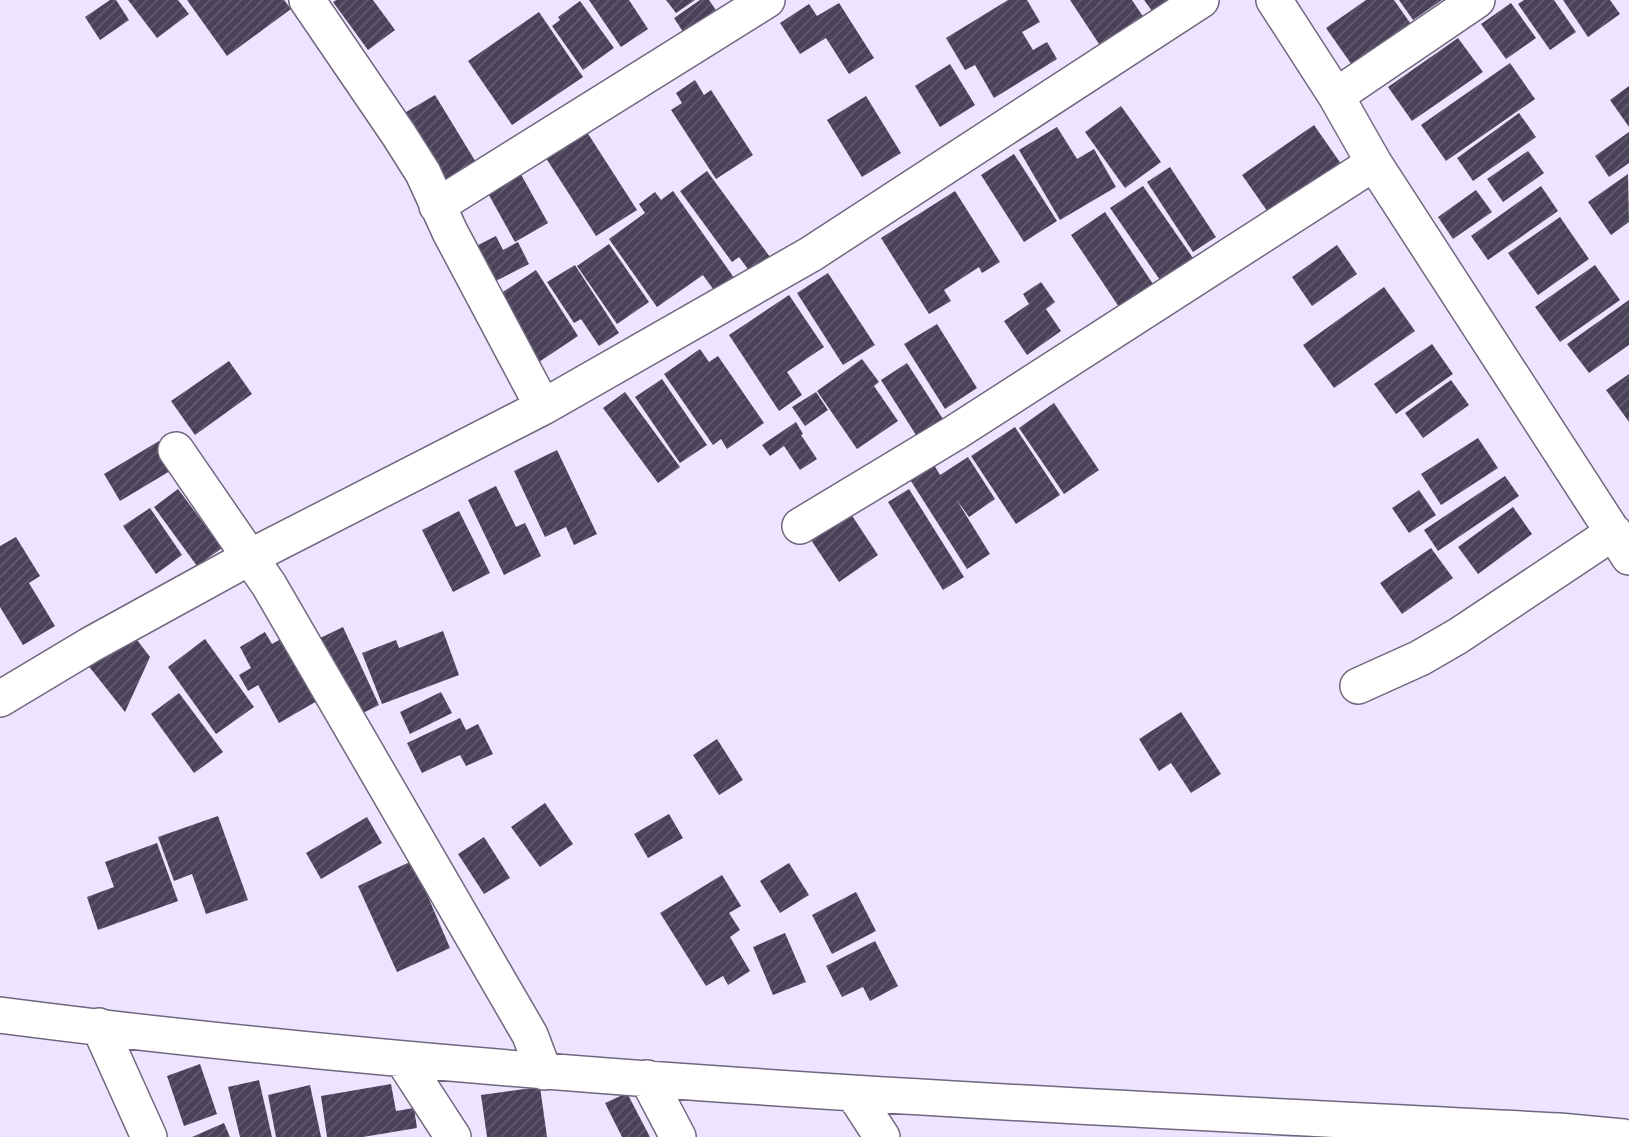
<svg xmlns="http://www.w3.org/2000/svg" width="1629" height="1137" viewBox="0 0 1629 1137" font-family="'Alegreya Sans',sans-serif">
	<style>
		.building { fill: url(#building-hatch) }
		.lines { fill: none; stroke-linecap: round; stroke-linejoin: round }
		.minor-casing { stroke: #6f677e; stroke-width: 38 }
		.minor { stroke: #fff; stroke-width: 35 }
	</style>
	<defs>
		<pattern id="building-hatch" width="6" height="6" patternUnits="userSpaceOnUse" patternTransform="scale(1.75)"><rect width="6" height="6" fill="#4a4258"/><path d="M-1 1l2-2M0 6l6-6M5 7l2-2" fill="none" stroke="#625c6e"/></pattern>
	</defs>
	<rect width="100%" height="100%" fill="#eee4ff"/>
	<path class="building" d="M110,0H116L129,20L100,40L85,17Z
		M128,0H178L189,14L157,38Z
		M187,0H284L291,9L227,56Z
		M336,0H373L395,30L368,50L333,2Z
		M589,0H629L648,29L621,47Z
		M666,0H695L676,13Z
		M700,0H709L720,16L687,38L674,18Z
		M1008,0H1027L1040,22L1022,32L1033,50L1047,42L1057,59L994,98L975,65L965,70L946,38Z
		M1070,0H1132L1146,21L1103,50Z
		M1144,0H1176L1155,15Z
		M1366,0H1394L1413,27L1354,68L1326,28Z
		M1399,0H1442L1413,20Z
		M1524,0H1554L1576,32L1550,50L1518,4Z
		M1563,0H1610L1620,14L1588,37Z
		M580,1L614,48L583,70L552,26L560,20L558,17Z
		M839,3L874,58L849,74L826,38L800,54L780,23L809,4L817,16Z
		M1511,3L1536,38L1506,59L1481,24Z
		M539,12L583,77L512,125L468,61Z
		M1458,38L1483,72L1412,121L1388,87Z
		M1510,63L1535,99L1446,161L1421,125Z
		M950,64L975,105L940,127L915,86Z
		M695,80L704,95L711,90L753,155L716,179L671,110L682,103L676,93Z
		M1629,86V127L1610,100Z
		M435,95L477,164L443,185L401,115Z
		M866,96L901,153L862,177L827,120Z
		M1121,106L1161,162L1125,188L1085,132Z
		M1519,113L1536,137L1473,181L1457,158Z
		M1314,125L1344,168L1272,218L1242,175Z
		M1057,127L1077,159L1094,149L1116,187L1060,220L1019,150Z
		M585,129L637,210L596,236L544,155Z
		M1629,132V163L1609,177L1595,156Z
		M1528,151L1544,173L1503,202L1487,179Z
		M1014,154L1057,221L1024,242L981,175Z
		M1170,167L1216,237L1193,252L1147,182Z
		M518,169L548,223L515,242L485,188Z
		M707,171L773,261L753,276L739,257L732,262L680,191Z
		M1628,174L1629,222L1611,235L1588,202Z
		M1143,186L1193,258L1160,280L1110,208Z
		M1541,186L1558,211L1488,260L1471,236Z
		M1476,190L1492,212L1453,239L1438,217Z
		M673,191L737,282L718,296L703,275L657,307L609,239L645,213L639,204L655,192L661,200Z
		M955,191L1000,262L982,273L979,267L944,290L951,301L929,314L881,238Z
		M1105,212L1153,284L1119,307L1071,235Z
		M1560,217L1589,259L1538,295L1508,253Z
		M496,236L503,250L518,242L529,264L492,283L474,247Z
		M609,244L649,302L617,324L577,266Z
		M1337,245L1357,274L1312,306L1292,277Z
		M575,265L619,333L599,346L581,319L574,323L547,282Z
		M1595,265L1620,300L1560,342L1535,307Z
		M536,270L578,336L533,366L491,300Z
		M828,273L875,345L843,365L797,293Z
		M1041,282L1055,302L1046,309L1061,331L1027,355L1004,321L1029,304L1023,294Z
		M1384,287L1415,331L1334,388L1303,345Z
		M789,295L824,347L787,372L802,395L779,411L729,335Z
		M1629,300V345L1589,373L1567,344Z
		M937,324L977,388L945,409L904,344Z
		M1432,344L1453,374L1396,414L1374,384Z
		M700,349L709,362L718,356L764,423L727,449L721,439L713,445L664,374Z
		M862,359L879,382L874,386L898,421L857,449L817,391Z
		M229,361L252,394L195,435L171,401Z
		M907,363L943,419L916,435L881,380Z
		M1629,374V422L1606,390Z
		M662,379L707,445L680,463L635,397Z
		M1451,380L1469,405L1423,438L1405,413Z
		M625,392L680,467L658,483L603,408Z
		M816,392L828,410L805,426L792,407Z
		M1054,403L1099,470L1064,494L1019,428Z
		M796,422L803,434L801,435L817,459L800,470L784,446L770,456L762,445Z
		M1015,427L1060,495L1016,524L971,456Z
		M1478,438L1498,468L1441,505L1421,474Z
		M159,441L175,468L120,501L104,474Z
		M557,450L597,534L574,545L566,527L545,537L514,471Z
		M968,457L995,499L969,517L956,499L990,554L967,569L909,478L933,463L940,475Z
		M1505,476L1519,496L1438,551L1424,530Z
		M496,486L516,527L525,523L541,556L504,575L468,500Z
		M178,489L222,548L197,566L154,507Z
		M909,489L964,577L943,590L888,502Z
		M1419,490L1436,515L1409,533L1392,508Z
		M1513,507L1532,534L1478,574L1458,547Z
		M150,508L182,555L156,574L123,526Z
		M847,508L878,555L839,582L807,534Z
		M459,511L490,573L453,592L422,530Z
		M16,537L40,576L29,583L55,626L23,645L0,607V546Z
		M1431,548L1453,578L1402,614L1380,583Z
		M343,627L379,705L351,719L314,641Z
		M443,631L459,675L382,704L362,653L396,640L399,648Z
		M131,632L150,657L125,712L87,664Z
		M265,632L272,644L288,635L317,701L279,723L258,685L248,691L239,675L251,668L240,647Z
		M205,639L254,707L216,734L168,667Z
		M441,692L452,713L410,734L400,712Z
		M179,693L223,752L194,773L151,714Z
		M1181,712L1221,774L1191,793L1171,763L1159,771L1139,739Z
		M460,718L466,730L478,724L493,754L466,766L460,755L422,773L407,743Z
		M717,739L743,780L719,795L693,755Z
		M545,803L573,844L540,867L511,827Z
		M669,814L683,838L648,858L634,834Z
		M218,816L248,900L206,914L192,874L174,881L158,837Z
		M367,817L382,843L321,879L306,853Z
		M484,837L510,878L484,894L458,854Z
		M157,843L178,901L98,930L87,897L114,887L105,862Z
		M412,861L434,889L426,892L450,948L397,972L358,886Z
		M789,863L809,895L780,913L760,881Z
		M722,875L741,906L729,913L740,930L730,937L750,971L728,985L723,976L706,986L660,913Z
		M856,892L876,931L832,954L812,915Z
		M785,933L806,982L773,995L753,947Z
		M875,941L898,986L870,1001L863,987L842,997L826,966Z
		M200,1064L217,1114L184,1126L167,1076Z
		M259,1080L272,1137H240L228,1087Z
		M391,1084L396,1111L414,1108L417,1128L363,1137H327L321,1096Z
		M310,1085L321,1137H276L268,1095Z
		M540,1087L547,1137H487L481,1095Z
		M627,1093L650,1137H622L605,1103Z
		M224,1123L230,1137H192Z"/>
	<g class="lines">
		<defs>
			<path id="minor" d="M307,0L399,135L423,173L450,232L543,407
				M1274,0L1336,96L1374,163L1629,557
				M1336,96L1477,0
				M437,206L767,0
				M176,450L269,585L530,1035L544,1072
				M800,526L956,432L1374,163
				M1358,686L1420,658L1458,636L1614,532
				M0,699L90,645L250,557L543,407L811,254L1201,0
				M0,1015C517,1082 1038,1104 1559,1131L1623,1137
				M99,1026L149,1137
				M403,1060L453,1137
				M647,1078L678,1137
				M854,1094L882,1137"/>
		</defs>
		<use href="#minor" class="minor-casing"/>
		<use href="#minor" class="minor"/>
	</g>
</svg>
